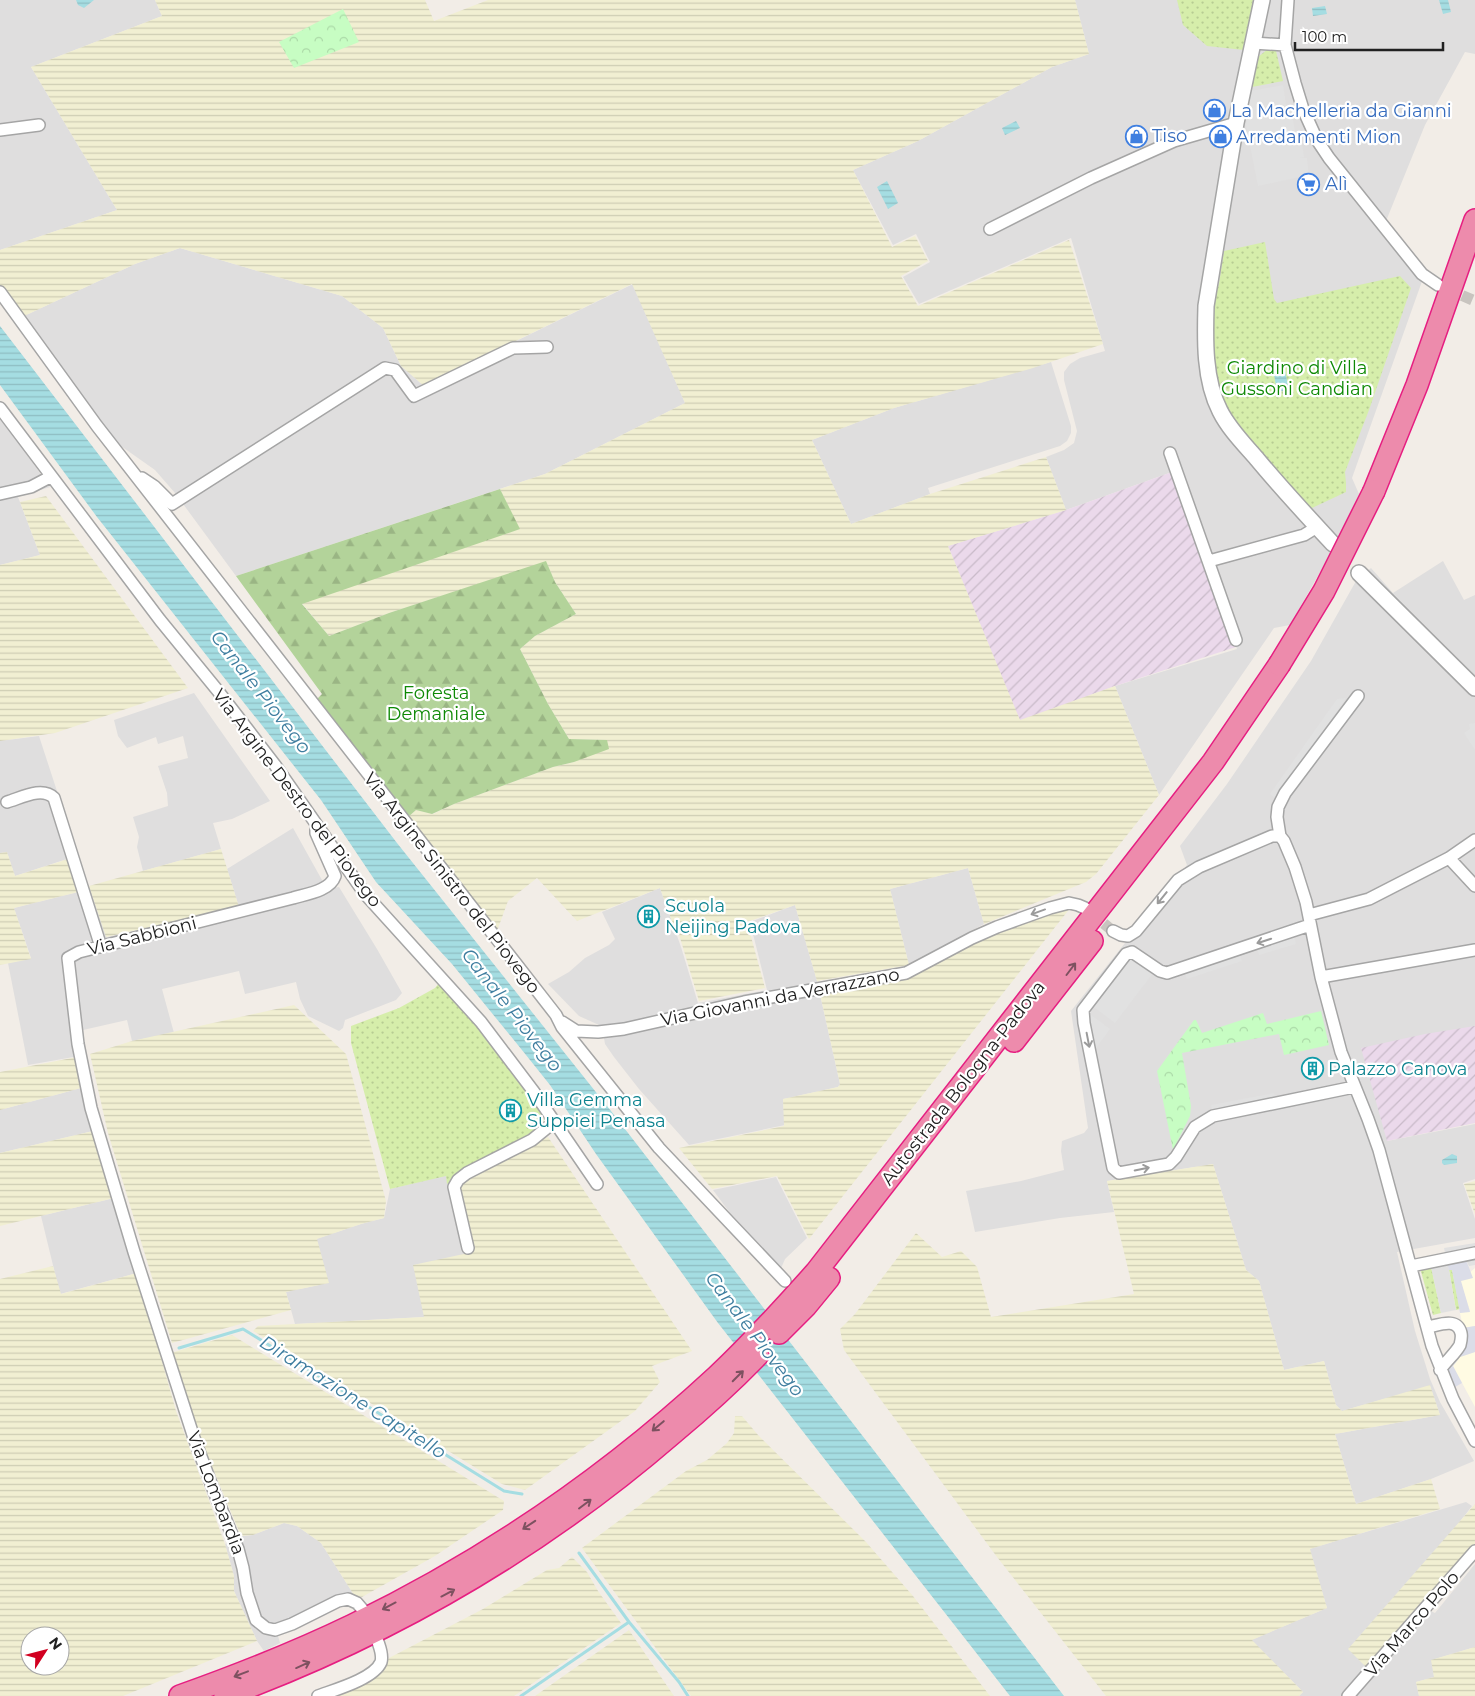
<svg xmlns="http://www.w3.org/2000/svg" width="1475" height="1696" viewBox="0 0 1475 1696" font-family="Montserrat,sans-serif">
	<style>
		.residential { fill: #dfdede }
		.industrial { fill: url(#industrial-furrows) }
		.education { fill: #fffbe3 }
		.farmland { fill: url(#farmland-rules); fill-rule: evenodd }
		.grass { fill: url(#grass-dots) }
		.forest { fill: url(#forest-firs) }
		.park { fill: url(#park-crowns) }
		.parking { fill: #e1e1e1 }
		.plaza { fill: #dbdde8 }
		.water { fill: url(#water-rules) }
		.lines { fill: none; stroke-linecap: round; stroke-linejoin: round }
		.stream { stroke: #a5dde2; stroke-width: 3 }
		.minor-tunnel { stroke: #c8c4bf; stroke-width: 11; stroke-dasharray: 11 5.5; stroke-linecap: butt }
		.minor-casing { stroke: #a5a5a5; stroke-width: 14 }
		.tertiary-casing { stroke: #a5a5a5; stroke-width: 18 }
		.motorway-casing { stroke: #e61e81; stroke-width: 24 }
		.minor { stroke: #fff; stroke-width: 11 }
		.tertiary { stroke: #fff; stroke-width: 15 }
		.motorway { stroke: #ed8bac; stroke-width: 21 }
		.motorway-bridge-casing { stroke: #e61e81; stroke-width: 24; stroke-linecap: butt }
		.motorway-bridge { stroke: #ed8bac; stroke-width: 21 }
		.oneway { stroke: #9b9b9b }
		.oneway2 { stroke: #7d5160 }
		.labels { text-anchor: middle; dominant-baseline: central; stroke-width: 4.5; stroke-linejoin: round; paint-order: stroke }
		.shop-label { font-size: 18px; fill: #366cbe; stroke: #fff; text-anchor: start }
		.park-label { font-size: 18px; fill: #0e8905; stroke: #fff }
		.street-label { font-size: 18px; fill: #212121; stroke: #fff }
		.culture-label { font-size: 18px; fill: #0d838f; stroke: #fff; text-anchor: start }
		.water-label { font-size: 19px; font-style: italic; fill: #3e7d9f; stroke: #fff }
	</style>
	<defs>
		<pattern id="industrial-furrows" width="10" height="10" patternUnits="userSpaceOnUse" patternTransform="scale(1.25)"><rect width="10" height="10" fill="#ebd9eb"/><path d="M-1 1l2-2M0 10L10 0M9 11l2-2" fill="none" stroke="#c9bac9"/></pattern>
		<pattern id="farmland-rules" width="6" height="5" patternUnits="userSpaceOnUse" patternTransform="scale(1.25)"><rect width="6" height="5" fill="#f1efd2"/><path d="M0 2.5h6" fill="none" stroke="#cecdb4"/></pattern>
		<pattern id="grass-dots" width="8" height="8" patternUnits="userSpaceOnUse" patternTransform="scale(1.25)"><rect width="8" height="8" fill="#d6eeab"/><path d="M2 2h.1M6 6h.1" fill="none" stroke="#b7cc93" stroke-width="1.8" stroke-linecap="round"/></pattern>
		<pattern id="forest-firs" width="22" height="20" patternUnits="userSpaceOnUse" patternTransform="scale(1.25)"><rect width="22" height="20" fill="#b3d39a"/><path d="M5 1l3.5 6h-7zM16 11l3.5 6h-7z" fill="#9ab584"/></pattern>
		<pattern id="park-crowns" width="20" height="18" patternUnits="userSpaceOnUse" patternTransform="scale(1.25)"><rect width="20" height="18" fill="#c7fdc3"/><path d="M2 6a3 3 0 1 1 6 0M12 15a3 3 0 1 1 6 0" fill="none" stroke="#abd9a7"/></pattern>
		<pattern id="water-rules" width="6" height="5" patternUnits="userSpaceOnUse" patternTransform="scale(1.25)"><rect width="6" height="5" fill="#a5dde2"/><path d="M0 2.5h6" fill="none" stroke="#8ebdc2"/></pattern>
	</defs>
	<rect width="100%" height="100%" fill="#f2ede7"/>
	<path class="residential" d="M0,0H155L162,16L31,67L117,210L0,250Z
		M1075,0H1475V54L1465,52L1425,125L1386,221L1426,270L1352,478L1359,494L1337,542L1290,625L1274,628L1159,795L1115,686L1237,649L1172,472L1066,510L1046,457L1064,450L1074,443L1077,431L1064,380V372L1070,364L1080,358L1105,351L1071,238L919,304L903,277L930,262L916,234L893,245L853,170L918,141L1052,67L1089,54Z
		M180,248L342,296L383,328L401,366L424,386L633,284L685,403L545,474L236,576L175,493L155,470L111,439L22,317L135,264Z
		M1051,362L1071,426V433L1067,441L1060,446L928,488L930,494L851,524L812,440L894,408Z
		M0,417L50,487L18,497L40,555L0,565Z
		M1443,561L1464,600L1475,595V1026L1387,1141L1475,1124V1179L1463,1183L1475,1219V1238L1397,1252L1415,1331L1430,1379L1440,1402L1474,1461L1431,1479L1356,1504L1335,1434L1440,1415L1430,1386L1342,1411L1336,1405L1324,1361L1284,1370L1259,1281L1246,1270L1213,1164L1107,1181L1114,1212L1060,1218L975,1232L966,1191L1021,1181L1064,1170L1061,1151L1062,1141L1084,1133L1088,1128L1071,1011L1187,865L1180,846L1227,784L1311,661L1356,581L1371,568L1393,593Z
		M194,693L270,801L232,819L213,823L221,849L143,871L137,847L139,837L133,817L168,806L167,793L158,766L188,758L183,736L158,744L156,737L127,748L118,736L114,720Z
		M39,736L70,831L77,862L67,859L15,876L7,852L0,853V741Z
		M293,828L327,889L339,887L377,949L402,993L396,1000L345,1020L343,1028L339,1031L308,1016L300,999L296,982L245,994L239,971L162,989L174,1033L132,1041L127,1020L83,1030L85,1055L28,1065L8,963L31,958L14,908L78,892L89,886L107,937L239,907L227,869Z
		M968,868L984,924L909,965L890,889Z
		M660,888L681,947L698,1003L767,990L750,922L795,905L817,981L840,1084L838,1087L783,1099L785,1125L689,1145L639,1089L614,1057L605,1044L604,1038L599,1025L579,1016L548,984L569,972L585,958L609,945L615,939L602,912Z
		M81,1088L93,1131L0,1153V1110Z
		M447,1175L459,1187L473,1252L424,1317L295,1324L286,1292L328,1283L316,1239L361,1224L384,1218L390,1189Z
		M776,1177L807,1238L785,1259L779,1273L753,1244L713,1190Z
		M114,1198L137,1273L60,1294L41,1216Z
		M1466,1502L1472,1506L1448,1537L1426,1609L1435,1613L1475,1564V1647L1432,1660L1434,1677L1416,1682L1419,1696H1299L1303,1692L1251,1640L1327,1608L1309,1549Z
		M284,1523L297,1526L321,1543L354,1595L278,1636L280,1643L264,1651L257,1641L234,1591V1576L225,1544L241,1536L253,1535Z"/>
	<path class="industrial" d="M1172,472L1236,647L1115,686L1020,721L948,546L1066,510Z
		M1475,1026V1123L1387,1141L1361,1048L1425,1034Z"/>
	<path class="education" d="M1475,1268V1326L1463,1328L1460,1313L1470,1311L1460,1281Z
		M1475,1352V1407L1453,1366L1460,1357Z"/>
	<path class="farmland" d="M155,0H425L434,21L488,0H1075L1089,54L1052,67L918,141L853,170L892,247L915,236L928,261L901,276L918,306L1069,240L1103,344L1033,368L894,408L812,440L851,524L930,494L1046,457L1066,510L948,546L1020,720L1115,686L1159,795L1096,874L1086,882L984,924L968,868L890,889L909,965L817,981L795,905L747,922L765,988L699,1001L678,931L675,930L660,888L577,921L537,878L508,901L497,931L407,818L416,810L433,814L454,804L553,767L574,762L607,740L569,739L548,704L520,649L535,636L576,614L555,582L546,562L389,613L329,636L302,603L519,529L500,489L545,474L685,403L632,284L424,386L401,366L383,328L342,296L180,248L135,264L22,317L0,288V250L117,210L31,67L162,16Z
		M46,496L188,688L55,733L0,741V565L40,555L20,502Z
		M221,849L239,907L106,937L89,886Z
		M7,852L15,876L68,859L78,892L14,908L31,959L0,965V853Z
		M1071,907L809,1239L777,1176L712,1189L679,1148L784,1126L783,1099L838,1087L840,1084L820,994L911,976L956,950L996,932Z
		M294,1005L346,1054L386,1201L384,1218L361,1224L317,1239L329,1283L286,1292L291,1310L172,1343L108,1133L90,1054L132,1041Z
		M77,1057L81,1088L0,1110V1072Z
		M93,1131L114,1198L0,1226V1153Z
		M548,1137L692,1351L652,1366L660,1382L635,1411L525,1490L502,1484L253,1331L258,1326L424,1317L413,1265L473,1252L459,1187L466,1179Z
		M1213,1164L1246,1270L1259,1281L1284,1370L1324,1361L1336,1405L1342,1411L1430,1385L1440,1415L1335,1434L1356,1504L1431,1479L1440,1509L1310,1549L1327,1608L1252,1640L1303,1692L1299,1696H1106L997,1557L844,1350L840,1329L855,1314L916,1233L942,1257L961,1251L977,1267L991,1317L1134,1294L1107,1181Z
		M1475,1181V1214L1464,1184Z
		M53,1266L61,1294L137,1273L176,1411L225,1544L234,1576V1591L257,1641L123,1696H0V1279ZM30,1636H60V1666H30Z
		M232,1335L504,1501L503,1510L435,1556L362,1597L354,1595L321,1543L297,1526L284,1523L253,1535L241,1536L203,1445L171,1353Z
		M735,1416H742L758,1435L866,1542L913,1596L990,1696H691L582,1548L686,1471L707,1460L727,1443L734,1433Z
		M1475,1504V1547L1369,1666L1366,1667L1348,1649Z
		M572,1557L587,1572L598,1591L621,1623L514,1696H327L383,1668L389,1658L483,1609L547,1570L559,1568Z
		M629,1630L674,1696H535Z
		M1475,1647V1696H1419L1416,1682L1434,1677L1431,1660Z"/>
	<path class="grass" d="M1177,0H1253L1244,50L1207,46L1183,25Z
		M1268,49L1276,51L1283,81L1252,87L1258,57Z
		M1265,242L1274,299L1277,303L1400,276L1411,288L1369,410L1345,472L1346,483V492L1312,508L1298,497L1235,425L1219,393L1212,366L1213,302L1219,284L1224,251Z
		M440,982L480,1030L544,1116L543,1125L507,1149L465,1169L447,1184L446,1176L390,1189L351,1043V1026L399,1008L435,988Z
		M1431,1266L1441,1313L1433,1315L1420,1268Z
		M1449,1270H1452L1460,1309L1456,1310Z"/>
	<path class="forest" d="M500,489L520,529L302,604L329,636L389,613L546,561L555,582L576,614L535,636L520,649L548,704L569,739L607,740L609,749L574,762L553,767L454,804L432,814L416,810L407,818L312,704L322,694L236,576Z"/>
	<path class="park" d="M343,9L359,42L294,68L279,42Z
		M1321,1011L1329,1045L1284,1055L1279,1034L1182,1053L1191,1106L1190,1116L1173,1150L1157,1071L1194,1020H1196L1202,1033L1263,1013L1267,1024Z"/>
	<path class="parking" d="M1283,85L1287,111L1291,110L1295,131L1300,130L1304,157L1300,158H1307L1309,175L1258,186L1246,125L1251,91Z
		M1346,698L1276,799L1270,794L1337,699Z
		M1475,723V750L1464,733L1470,729L1469,724Z
		M1294,936L1296,944L1259,955L1257,948Z
		M1239,953L1242,961L1187,979L1184,971Z
		M1131,957L1153,973L1115,1023L1091,1005Z
		M1087,1012L1110,1029L1094,1051Z
		M1078,1025H1082L1109,1160L1105,1161Z
		M1274,1093L1276,1100L1213,1113L1211,1105Z
		M1475,1243V1265L1469,1266L1466,1260L1448,1264L1456,1310L1441,1313L1431,1267L1420,1268L1417,1258L1445,1253L1444,1248Z"/>
	<path class="plaza" d="M1466,1260L1473,1278L1461,1281L1470,1312L1460,1313L1452,1270H1449L1447,1263Z
		M1475,1326V1352L1460,1357L1453,1366L1462,1383L1455,1387L1453,1386L1446,1369L1463,1328Z"/>
	<path class="water" d="M76,0H94L84,8L78,5Z
		M1439,0H1448L1451,12L1443,14Z
		M1325,6L1327,14L1313,16L1312,8Z
		M1016,121L1020,128L1005,135L1002,128Z
		M887,181L898,203L888,209L877,187Z
		M0,326L397,843L611,1111L1064,1696H1010L718,1323L596,1154L550,1085L526,1055L452,964L376,882L321,800L97,517L0,385Z
		M1284,366L1289,390L1277,392L1273,368Z
		M1452,1154L1457,1156V1163L1444,1165L1442,1163V1160Z"/>
	<g class="lines">
		<path class="stream" d="M179,1348L243,1329L504,1491L522,1494
			M579,1553L629,1622
			M521,1696L629,1622L679,1682L688,1696"/>
		<path class="minor-tunnel" d="M1447,289L1475,301
			M1091,913L1113,931"/>
		<defs>
			<path id="minor" d="M1288,0L1285,45L1295,83L1303,109L1317,140L1329,158L1422,274L1438,285
				M1253,43L1285,45
				M0,130L39,125
				M990,229L1091,178L1174,141L1236,123
				M0,292L97,426L556,1015L562,1027L659,1148L785,1281
				M0,408L160,620L218,691L275,765L365,894L481,1022L534,1092L597,1184
				M1170,453L1236,640
				M142,478L154,486L172,504L385,368L395,370L414,396L513,348L547,347
				M0,494L31,487L50,477
				M1209,561L1304,535L1317,527
				M1358,696L1285,793L1278,807L1277,817L1280,836L1284,841L1295,867L1306,902L1321,977L1341,1052L1368,1119L1379,1150L1432,1346L1453,1399L1475,1441
				M7,802C21,798 42,786 54,798L101,947
				M318,827L316,830V833L335,876C330,891 306,894 293,898L79,952L68,958L78,1044L91,1108L134,1252L194,1438L215,1494L238,1549L243,1568L247,1593L256,1620L266,1628L275,1630L292,1624L338,1601L348,1599L357,1603L363,1610
				M1449,858L1475,886
				M1309,915L1369,899L1449,858L1475,840
				M1310,925L1167,973L1160,971L1132,952L1126,954L1083,1010L1084,1023L1113,1168L1119,1173L1169,1164L1176,1157L1195,1127L1213,1116L1354,1087
				M1113,931L1121,935L1128,936L1136,931L1178,880L1199,867L1272,836H1280
				M1321,977L1475,950
				M562,1022L576,1031L598,1032L624,1029L744,1002L906,973L972,938L997,927L1050,908L1069,903L1078,905L1085,908
				M468,1248L454,1187L458,1180L467,1173L532,1140L554,1122
				M1411,1266L1475,1253
				M1428,1327C1439,1325 1457,1317 1461,1333C1462,1337 1461,1341 1460,1345C1455,1354 1446,1361 1440,1370
				M318,1696C334,1690 374,1679 381,1662C383,1655 380,1648 378,1642
				M1348,1696L1475,1551"/>
			<path id="tertiary" d="M1262,0L1236,123L1206,306C1205,340 1204,380 1220,411C1229,429 1244,444 1257,459C1281,488 1307,516 1333,544
				M1359,573L1475,688"/>
			<path id="motorway" d="M1374,491L1417,385L1475,220
				M1014,1041L1092,941
				M779,1333L806,1306L829,1278
				M180,1696C239,1675 297,1652 353,1625C485,1561 609,1476 717,1376C752,1343 784,1308 816,1272L1213,762L1279,665
				M225,1696C390,1635 539,1549 672,1434C702,1409 731,1383 758,1355"/>
		</defs>
		<use href="#minor" class="minor-casing"/>
		<use href="#tertiary" class="tertiary-casing"/>
		<use href="#motorway" class="motorway-casing"/>
		<use href="#minor" class="minor"/>
		<use href="#tertiary" class="tertiary"/>
		<use href="#motorway" class="motorway"/>
		<defs>
			<path id="motorway-bridge" d="M1279,665L1324,591L1374,491"/>
		</defs>
		<use href="#motorway-bridge" class="motorway-bridge-casing"/>
		<use href="#motorway-bridge" class="motorway-bridge"/>
	</g>
	<defs><path id="oneway-shaft" d="M-6 0H5M1.5-3L5.5 0L1.5 3" fill="none" stroke-width="1.6" stroke-linecap="round" stroke-linejoin="round" transform="scale(1.25)"/></defs>
	<g class="oneway">
		<use href="#oneway-shaft" transform="translate(1162 898) rotate(129)"/>
		<use href="#oneway-shaft" transform="translate(1038 912) rotate(160)"/>
		<use href="#oneway-shaft" transform="translate(1264 941) rotate(162)"/>
		<use href="#oneway-shaft" transform="translate(1088 1040) rotate(79)"/>
		<use href="#oneway-shaft" transform="translate(1142 1169) rotate(-11)"/>
	</g>
	<g class="oneway2">
		<use href="#oneway-shaft" transform="translate(1071 969) rotate(-53)"/>
		<use href="#oneway-shaft" transform="translate(738 1376) rotate(-45)"/>
		<use href="#oneway-shaft" transform="translate(658 1426) rotate(140)"/>
		<use href="#oneway-shaft" transform="translate(585 1504) rotate(-37)"/>
		<use href="#oneway-shaft" transform="translate(529 1525) rotate(146)"/>
		<use href="#oneway-shaft" transform="translate(448 1593) rotate(-28)"/>
		<use href="#oneway-shaft" transform="translate(389 1606) rotate(152)"/>
		<use href="#oneway-shaft" transform="translate(303 1665) rotate(-24)"/>
		<use href="#oneway-shaft" transform="translate(241 1674) rotate(159)"/>
	</g>
	<defs>
		<symbol id="shop-ring" viewBox="-11 -11 22 22"><circle r="9.5" fill="#fff" stroke="#3f7fe0" stroke-width="1.5"/><path d="M-5-2.5h2.3a2.7 3.5 0 0 1 5.4 0H5L5.5 6h-11ZM-1.5-2.5h3a1.5 2.3 0 0 0-3 0Z" fill="#3f7fe0"/></symbol>
		<symbol id="supermarket-ring" viewBox="-11 -11 22 22"><circle r="9.5" fill="#fff" stroke="#3f7fe0" stroke-width="1.5"/><path d="M-6-5.5h2.5l.6 2H6L4.5 2H-2.5L-4.4-4H-6ZM-1.5 3.2a1.3 1.3 0 1 0 .1 0ZM3 3.2a1.3 1.3 0 1 0 .1 0Z" fill="#3f7fe0"/></symbol>
		<symbol id="building-ring" viewBox="-11 -11 22 22"><circle r="9.5" fill="#fff" stroke="#0f9aa8" stroke-width="1.5"/><path d="M-4-6H4V6H1V3H-1V6H-4ZM-2.5-4.3h1.7v1.8h-1.7ZM.8-4.3h1.7v1.8H.8ZM-2.5-1h1.7V.8h-1.7ZM.8-1h1.7V.8H.8Z" fill="#0f9aa8"/></symbol>
	</defs>
	<g fill-rule="evenodd">
		<use href="#shop-ring" x="1202" y="98" width="25" height="25"/>
		<use href="#shop-ring" x="1124" y="124" width="25" height="25"/>
		<use href="#shop-ring" x="1208" y="124" width="25" height="25"/>
		<use href="#supermarket-ring" x="1296" y="172" width="25" height="25"/>
		<use href="#building-ring" x="636" y="904" width="25" height="25"/>
		<use href="#building-ring" x="1300" y="1056" width="25" height="25"/>
		<use href="#building-ring" x="498" y="1098" width="25" height="25"/>
	</g>
	<g class="labels">
		<g class="shop-label">
			<text x="1231" y="111">La Machelleria da Gianni</text>
			<text x="1152" y="136">Tiso</text>
			<text x="1236" y="137">Arredamenti Mion</text>
			<text x="1325" y="184">Alì</text>
		</g>
		<g class="park-label">
			<text x="1297" y="368">Giardino di Villa<tspan x="1297" dy="21">Gussoni Candian</tspan></text>
			<text x="436" y="693">Foresta<tspan x="436" dy="21">Demaniale</tspan></text>
		</g>
		<g class="street-label">
			<text transform="translate(297 798) rotate(53)">Via Argine Destro del Piovego</text>
			<text transform="translate(452 883) rotate(52)">Via Argine Sinistro del Piovego</text>
			<text transform="translate(142 936) rotate(-14)">Via Sabbioni</text>
			<text transform="translate(780 997) rotate(-11)">Via Giovanni da Verrazzano</text>
			<text transform="translate(963 1083) rotate(-52)">Autostrada Bologna-Padova</text>
			<text transform="translate(216 1493) rotate(69)">Via Lombardia</text>
			<text transform="translate(1412 1624) rotate(-49)">Via Marco Polo</text>
		</g>
		<g class="culture-label">
			<text x="665" y="906">Scuola<tspan x="665" dy="21">Neijing Padova</tspan></text>
			<text x="1328" y="1069">Palazzo Canova</text>
			<text x="527" y="1100">Villa Gemma<tspan x="527" dy="21">Suppiei Penasa</tspan></text>
		</g>
		<g class="water-label">
			<text transform="translate(261 692) rotate(52)">Canale Piovego</text>
			<text transform="translate(512 1010) rotate(52)">Canale Piovego</text>
			<text transform="translate(755 1334) rotate(53)">Canale Piovego</text>
			<text transform="translate(353 1397) rotate(32)">Diramazione Capitello</text>
		</g>
	</g>
	<g transform="translate(45 1651) rotate(54)"><circle r="24" fill="#ffffff" stroke="#a6a6a6"/>
	<path d="M0-4L9 19L0 12L-9 19Z" fill="#d20020"/>
	<text y="-8" font-size="14" font-weight="bold" text-anchor="middle" fill="#212121">N</text>
	</g>
	<path d="M1295 42v8h148v-8" fill="none" stroke="#212121" stroke-width="2.5"/>
	<text x="1302" y="42" font-size="15" fill="#212121" stroke="#ffffff" stroke-width="4" paint-order="stroke">100 m</text>
</svg>
